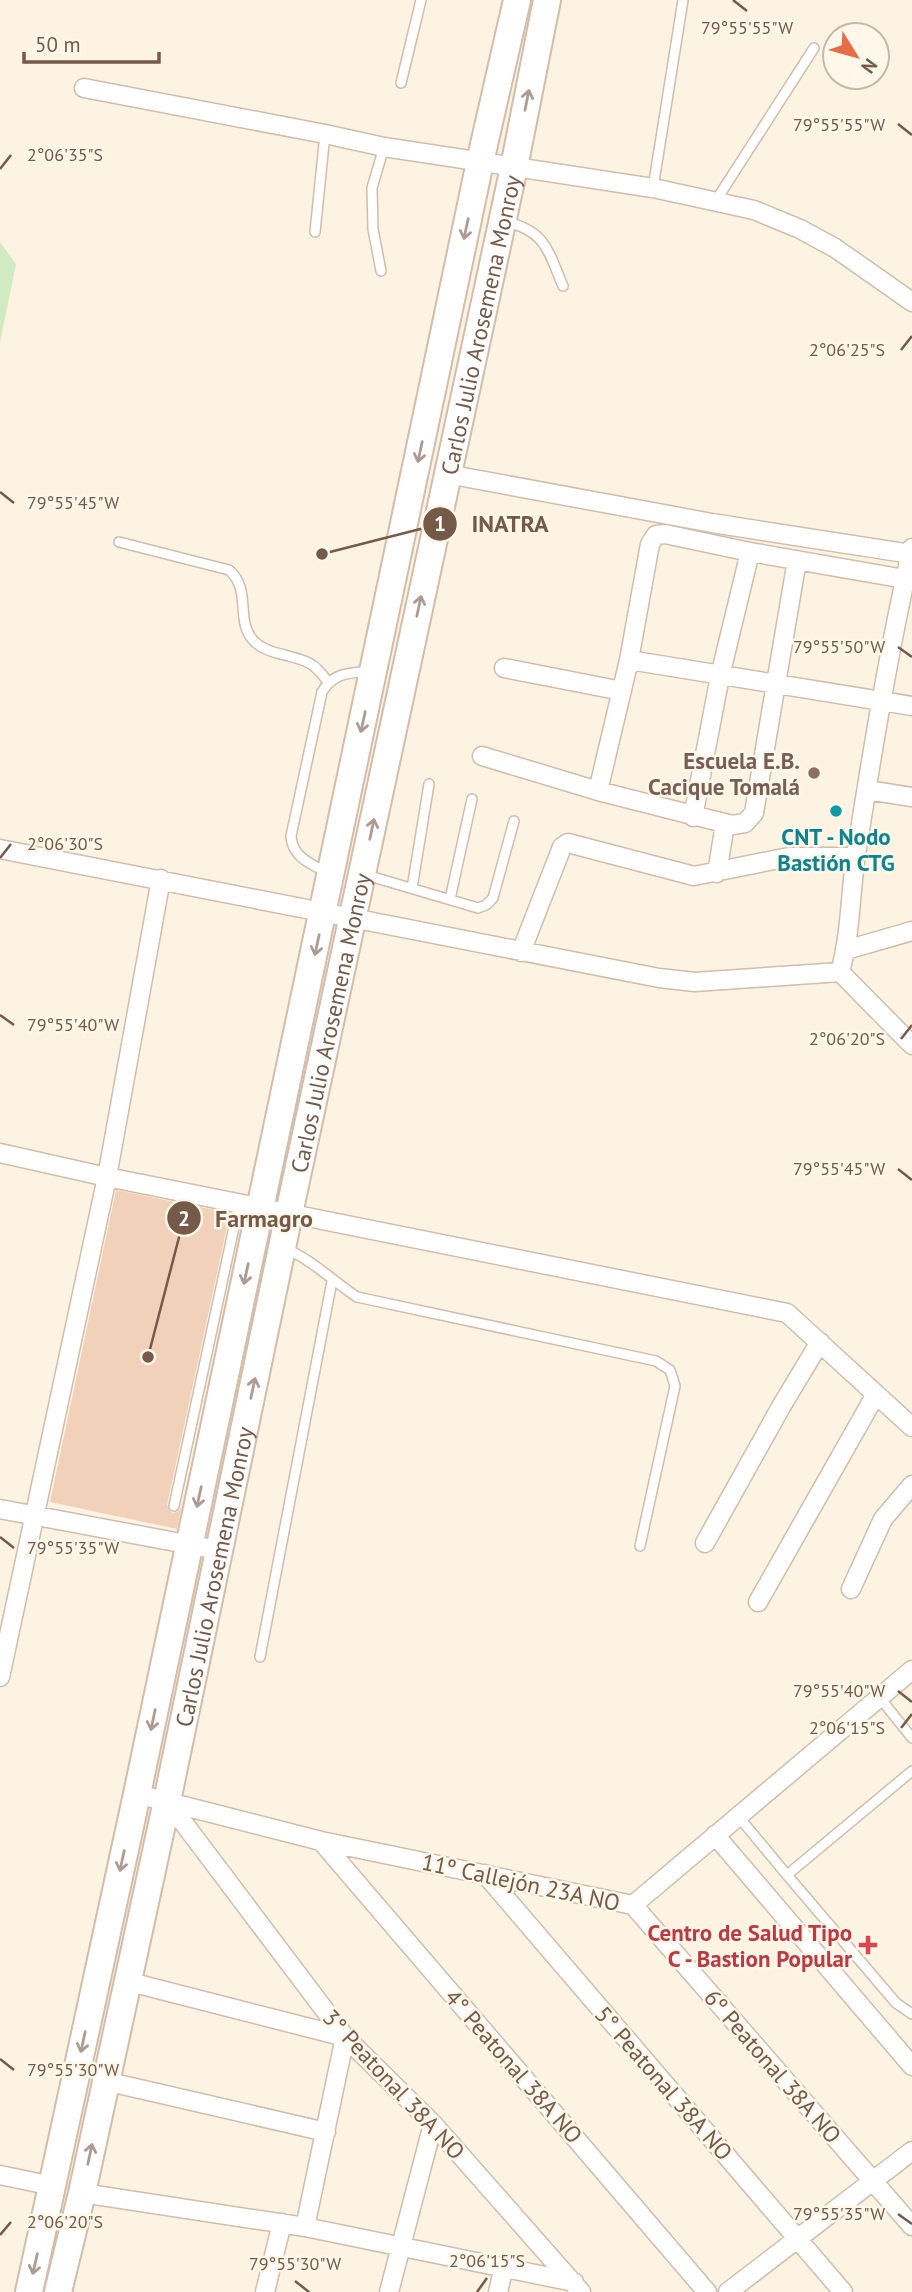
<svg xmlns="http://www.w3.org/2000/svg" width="912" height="2292" viewBox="0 0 912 2292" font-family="'PT Sans',sans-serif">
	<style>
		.green { fill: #d2eac2 }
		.building { fill: #f2d1bb }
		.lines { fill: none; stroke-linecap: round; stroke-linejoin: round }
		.service-casing { stroke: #d0bdad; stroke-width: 12 }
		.minor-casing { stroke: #d0bdad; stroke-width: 21 }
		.secondary-casing { stroke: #d3bcaa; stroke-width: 30 }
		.service { stroke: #fff; stroke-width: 9 }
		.minor { stroke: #fff; stroke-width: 18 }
		.secondary { stroke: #fff; stroke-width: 26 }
		.oneway { stroke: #ac9b92 }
		.ticks { fill: none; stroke: #755949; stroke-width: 2.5 }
		.education-dot { fill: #8d6e63; stroke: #fff7ea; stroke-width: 2.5 }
		.culture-dot { fill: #0f9aa8; stroke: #fff7ea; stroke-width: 2.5 }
		.health-dot { fill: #e0444e; stroke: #fff7ea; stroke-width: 2.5 }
		.labels { text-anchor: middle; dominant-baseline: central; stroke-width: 5; stroke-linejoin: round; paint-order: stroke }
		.street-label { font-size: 23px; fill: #755949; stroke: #fff7ea }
		.education-label { font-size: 23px; font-weight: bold; fill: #785e54; stroke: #fff7ea; text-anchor: end }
		.culture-label { font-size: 23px; font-weight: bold; fill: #0d838f; stroke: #fff7ea }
		.health-label { font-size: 23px; font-weight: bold; fill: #be3a42; stroke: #fff7ea; text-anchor: end }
		.ticks-label { font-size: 18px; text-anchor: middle; fill: #755949; stroke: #fff7ea; stroke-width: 5; stroke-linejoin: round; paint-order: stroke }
		.leader { fill: none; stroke: #755949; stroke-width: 2.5 }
		.callout-dot { fill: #755949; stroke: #fff7ea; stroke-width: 2.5 }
		.mark-label { font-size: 21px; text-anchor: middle; font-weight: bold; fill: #fff }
		.callout-label { font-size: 24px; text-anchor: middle; font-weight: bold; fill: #755949; stroke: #fff7ea; stroke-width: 5; stroke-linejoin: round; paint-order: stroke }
	</style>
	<rect width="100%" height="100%" fill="#fcf3e3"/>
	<path class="green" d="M0,242L16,264L0,342Z"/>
	<path class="building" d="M116,1190L230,1213L167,1505L172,1513L177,1512L181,1508L193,1452L177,1529L50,1502Z"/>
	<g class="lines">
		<defs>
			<path id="service" d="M401,83L421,0
				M653,188L683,0
				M715,202L814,48
				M506,222C546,231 548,251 563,286
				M315,232L325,134
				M381,271L373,229L372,188L384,147
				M119,542L229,570C252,590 235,620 253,640C266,655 292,654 309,663C317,667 322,674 328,682
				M328,873C311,864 292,857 291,836L322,692C333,673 348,673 369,671
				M366,875L478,908L486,905L493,898L514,821
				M412,888L429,784
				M450,899L472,799
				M284,1248C311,1259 333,1281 357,1297L656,1361L670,1370L675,1386L640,1546
				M174,1506L239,1204
				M260,1657L332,1281
				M880,1698L912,1738
				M738,1816L787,1875L912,1771
				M787,1875L896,2003L912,2014"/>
			<path id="minor" d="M84,88L325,134L384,147L653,188L754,210L800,229L835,248L912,302
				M447,474L712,523L911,554
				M629,660L912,706
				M504,668L622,691
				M482,756L598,791L732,825L745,823L754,813L797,560
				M867,790L912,797
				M598,791L629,660L650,544L656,535L665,534L750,552L905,579
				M693,817L720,676L750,552
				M0,849L659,978L695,982L840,972C851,933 850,894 856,855C872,753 889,649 912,548
				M717,873L725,824
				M846,950L912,931
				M521,952L562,847L568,843L694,876L789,857H856
				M840,972L912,1045
				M0,1153L107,1177L787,1313L912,1427
				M0,1509L218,1550
				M705,1543L782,1405L820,1342
				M851,1589L883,1519L912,1485
				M758,1602L876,1394
				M0,1677L107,1177L161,879
				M137,1794L321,1841L633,1905L912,1670
				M167,1801L345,2037L433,2124L581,2292
				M715,1835L912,2066
				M321,1841L707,2292
				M485,1874L843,2292
				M633,1905L912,2226
				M126,1981L345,2037L305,2227
				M105,2081L326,2132
				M0,2175L53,2186
				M82,2193L305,2227L574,2282
				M265,2292L282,2223
				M389,2292L433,2124
				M498,2292L504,2266
				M728,2292L912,2151"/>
			<g id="secondary">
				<path d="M29,2292L137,1794L480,162L517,0"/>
				<path id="s1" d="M58,2292L82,2193L167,1801L294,1190L514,167L547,0"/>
			</g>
		</defs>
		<use href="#service" class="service-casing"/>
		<use href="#minor" class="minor-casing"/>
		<use href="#secondary" class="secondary-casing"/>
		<use href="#service" class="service"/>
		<use href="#minor" class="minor"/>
		<use href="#secondary" class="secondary"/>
	</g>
	<defs><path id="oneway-shaft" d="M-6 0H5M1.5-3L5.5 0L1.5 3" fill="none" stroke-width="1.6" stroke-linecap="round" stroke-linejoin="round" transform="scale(1.75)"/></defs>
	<g class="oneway">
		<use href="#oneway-shaft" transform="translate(527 100) rotate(-79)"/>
		<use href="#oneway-shaft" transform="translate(466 229) rotate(102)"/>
		<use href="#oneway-shaft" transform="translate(420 452) rotate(102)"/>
		<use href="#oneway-shaft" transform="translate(419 606) rotate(-78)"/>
		<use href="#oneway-shaft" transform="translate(363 722) rotate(102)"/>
		<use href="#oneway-shaft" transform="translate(372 829) rotate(-78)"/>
		<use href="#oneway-shaft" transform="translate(317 945) rotate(102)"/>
		<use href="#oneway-shaft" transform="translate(246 1274) rotate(102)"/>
		<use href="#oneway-shaft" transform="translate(253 1388) rotate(-78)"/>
		<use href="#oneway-shaft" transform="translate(199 1497) rotate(102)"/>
		<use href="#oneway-shaft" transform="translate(153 1720) rotate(102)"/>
		<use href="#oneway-shaft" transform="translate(122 1861) rotate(102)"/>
		<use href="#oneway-shaft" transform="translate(83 2042) rotate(102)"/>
		<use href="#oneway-shaft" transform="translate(90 2154) rotate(-78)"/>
		<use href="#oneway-shaft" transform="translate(35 2264) rotate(103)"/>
	</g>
	<path class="ticks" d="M733,0L747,11M898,124L912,135M0,169L11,155M901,350L912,336M0,492L14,503M898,647L912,657M0,858L11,844M0,1015L14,1025M901,1039L912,1025M898,1169L912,1180M0,1537L14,1548M898,1691L912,1702M901,1728L912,1714M0,2059L14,2070M898,2214L912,2224M0,2235L11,2222M295,2281L309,2292M477,2292L487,2278"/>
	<circle class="education-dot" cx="814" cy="773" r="7"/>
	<circle class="culture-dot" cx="836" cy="811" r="7"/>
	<path class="health-dot" d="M864.5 1934.5h7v7h7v7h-7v7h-7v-7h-7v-7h7z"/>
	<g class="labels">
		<g class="street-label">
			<text stroke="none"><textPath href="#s1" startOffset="2012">Carlos Julio Arosemena Monroy</textPath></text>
			<text stroke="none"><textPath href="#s1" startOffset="1298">Carlos Julio Arosemena Monroy</textPath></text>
			<text stroke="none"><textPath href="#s1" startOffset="732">Carlos Julio Arosemena Monroy</textPath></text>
			<text transform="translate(521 1882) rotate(12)">11º Callejón 23A NO</text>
			<text transform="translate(514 2066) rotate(49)">4° Peatonal 38A NO</text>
			<text transform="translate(773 2066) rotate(49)">6º Peatonal 38A NO</text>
			<text transform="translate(664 2083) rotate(49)">5° Peatonal 38A NO</text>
			<text transform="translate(394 2084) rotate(47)">3° Peatonal 38A NO</text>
		</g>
		<g class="education-label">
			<text x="800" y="760">Escuela E.B.<tspan x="800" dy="26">Cacique Tomalá</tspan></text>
		</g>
		<g class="culture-label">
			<text x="836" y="836">CNT - Nodo<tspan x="836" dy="26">Bastión CTG</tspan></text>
		</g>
		<g class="health-label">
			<text x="852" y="1932">Centro de Salud Tipo<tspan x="852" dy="26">C - Bastion Popular</tspan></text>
		</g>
	</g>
	<g class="ticks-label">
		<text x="747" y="34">79°55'55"W</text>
		<text x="839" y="131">79°55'55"W</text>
		<text x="65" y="161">2°06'35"S</text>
		<text x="847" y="356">2°06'25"S</text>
		<text x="73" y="509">79°55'45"W</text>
		<text x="839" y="653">79°55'50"W</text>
		<text x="65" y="850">2°06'30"S</text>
		<text x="73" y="1031">79°55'40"W</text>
		<text x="847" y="1045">2°06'20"S</text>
		<text x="839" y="1175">79°55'45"W</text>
		<text x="73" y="1554">79°55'35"W</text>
		<text x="839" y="1697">79°55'40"W</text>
		<text x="847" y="1734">2°06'15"S</text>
		<text x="73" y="2076">79°55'30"W</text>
		<text x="839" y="2220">79°55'35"W</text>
		<text x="65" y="2228">2°06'20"S</text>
		<text x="487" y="2267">2°06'15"S</text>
		<text x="295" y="2270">79°55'30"W</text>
	</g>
	<path class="leader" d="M322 554L440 524M148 1357L184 1218"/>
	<g class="callout-dot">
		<circle cx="322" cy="554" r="7"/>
		<circle cx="148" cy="1357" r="7"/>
		<circle cx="440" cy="524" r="18"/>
		<circle cx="184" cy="1218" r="18"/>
	</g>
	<g class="mark-label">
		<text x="440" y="531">1</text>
		<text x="184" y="1226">2</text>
	</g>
	<g class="callout-label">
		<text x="510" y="532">INATRA</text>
		<text x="264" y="1227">Farmagro</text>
	</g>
	<g transform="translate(856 56) rotate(127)"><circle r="33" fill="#fff7ea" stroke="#c8b8aa" stroke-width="2"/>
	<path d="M0-5L12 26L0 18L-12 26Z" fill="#e86c47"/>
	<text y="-10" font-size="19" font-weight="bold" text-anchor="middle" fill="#755949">N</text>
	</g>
	<path d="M24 52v10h135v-10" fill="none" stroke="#755949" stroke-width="3.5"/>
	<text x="35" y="52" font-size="21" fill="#755949" stroke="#fff7ea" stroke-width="5" paint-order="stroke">50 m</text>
</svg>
